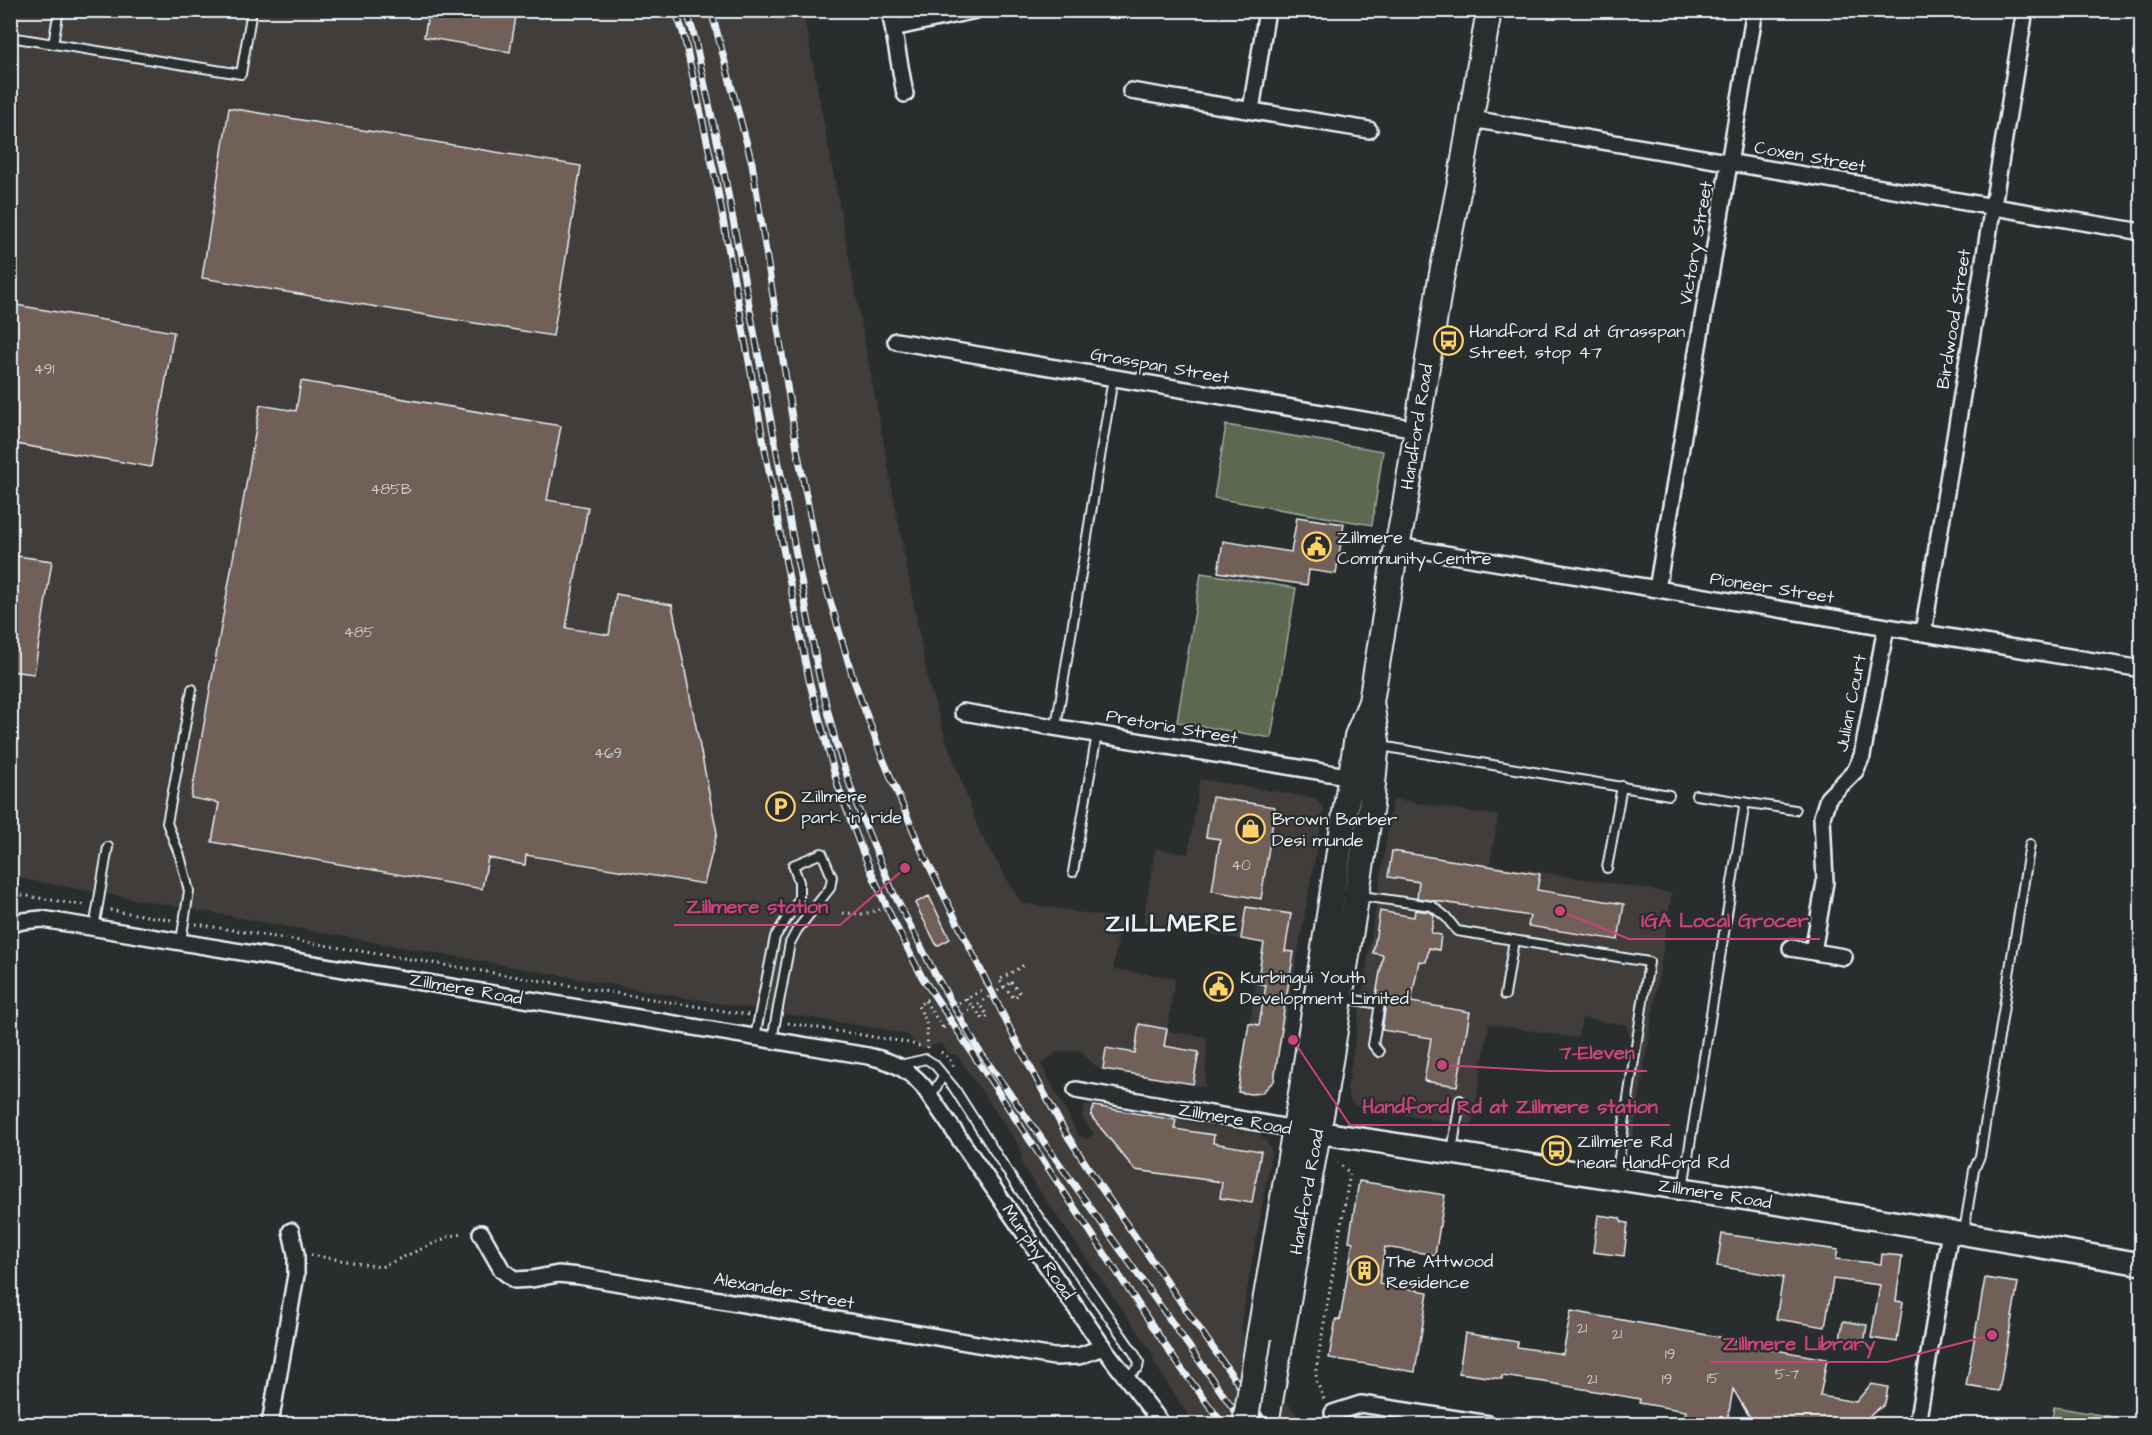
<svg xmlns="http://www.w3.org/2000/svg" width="2152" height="1435" viewBox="0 0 2152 1435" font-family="'Architects Daughter',sans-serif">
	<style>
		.built { fill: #3f3c3b }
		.green { fill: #5b674f; stroke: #a2aca4; stroke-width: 1.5 }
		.building { fill: #716058; stroke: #e8f1f8; stroke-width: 1.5 }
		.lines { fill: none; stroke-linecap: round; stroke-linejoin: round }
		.service-casing { stroke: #e8f1f8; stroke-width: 12 }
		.minor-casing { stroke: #e8f1f8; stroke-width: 20 }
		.secondary-casing { stroke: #e8f1f8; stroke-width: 26 }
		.primary-casing { stroke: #e8f1f8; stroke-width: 28 }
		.path { stroke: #e8f1f8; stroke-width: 3; stroke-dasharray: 1.5 4.5; stroke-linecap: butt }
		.service { stroke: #2a2d2e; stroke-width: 8 }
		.minor { stroke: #2a2d2e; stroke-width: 15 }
		.secondary { stroke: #2a2d2e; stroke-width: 21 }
		.primary { stroke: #2a2d2e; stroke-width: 24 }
		.rail-casing { stroke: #e8f1f8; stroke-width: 7 }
		.rail { stroke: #2a2d2e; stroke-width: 4.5; stroke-dasharray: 14; stroke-linecap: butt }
		.primary-bridge-casing { stroke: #e8f1f8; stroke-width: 28; stroke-linecap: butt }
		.path-bridge { stroke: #e8f1f8; stroke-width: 3; stroke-dasharray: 1.5 4.5; stroke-linecap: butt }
		.primary-bridge { stroke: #2a2d2e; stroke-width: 24 }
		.labels { text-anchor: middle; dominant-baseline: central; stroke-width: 4.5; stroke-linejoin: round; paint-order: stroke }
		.number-label { font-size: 15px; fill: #cacdd0 }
		.street-label { font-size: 18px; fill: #e8f1f8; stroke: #2a2d2e }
		.poi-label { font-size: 18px; fill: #e8f1f8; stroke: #2a2d2e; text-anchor: start }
		.district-label { font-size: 24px; font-weight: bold; letter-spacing: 1.5px; fill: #e8f1f8; stroke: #2a2d2e }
		.leader { fill: none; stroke: #ca437a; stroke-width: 2 }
		.callout-dot { fill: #ca437a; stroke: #2a2d2e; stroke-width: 2 }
		.callout-label { font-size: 20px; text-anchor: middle; font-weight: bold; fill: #ca437a; stroke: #2a2d2e; stroke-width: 4.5; stroke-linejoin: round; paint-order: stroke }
	</style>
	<rect width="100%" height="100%" fill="#2a2d2e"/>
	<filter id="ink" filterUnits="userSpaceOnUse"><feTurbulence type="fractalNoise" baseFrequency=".0167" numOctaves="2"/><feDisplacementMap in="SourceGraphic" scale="12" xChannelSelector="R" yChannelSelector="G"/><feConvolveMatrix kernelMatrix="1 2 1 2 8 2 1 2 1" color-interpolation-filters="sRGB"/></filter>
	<g filter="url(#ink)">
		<path class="built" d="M10,11H803L928,681L945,736L980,833L1021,903L1121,919L1113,969L1175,978L1167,1031L1207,1037L1205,1087L1100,1070L1079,1050L1057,1052L1041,1064L1079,1136L1086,1139L1094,1134L1082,1118L1085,1104L1260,1134L1267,1142L1272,1152L1241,1323L1244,1338L1230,1424H1194L1154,1363L1153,1354L1023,1167L1020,1147L956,1054L951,1055L940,1043L921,1049L908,1035L887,1030L693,999L11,877Z
			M1200,779L1315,798L1324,808L1275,1078L1272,1086L1261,1094L1253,1095L1238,1093L1263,943L1143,923L1155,849L1188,854Z
			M1393,799L1498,816L1490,864L1672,893L1631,1149L1614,1146L1631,1045L1627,1025L1582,1018L1578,1038L1489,1024L1472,1125L1360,1108L1351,1102L1347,1090Z
			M1284,1398L1304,1424H1280Z"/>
		<path class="green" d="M1226,425L1383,451L1372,525L1214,498Z
			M1201,573L1296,588L1271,738L1177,722Z
			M2054,1407L2141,1422V1424H2051Z"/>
		<path class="building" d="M429,10H517L510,52L424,37Z
			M229,108L581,166L553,336L202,278Z
			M10,304L174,332L151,467L10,443Z
			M301,381L561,426L547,500L588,507L566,628L609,635L616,594L672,605L717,833L704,884L526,855L525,865L488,858L482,889L212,842L219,803L191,798L260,405L296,411Z
			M1297,517L1344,524L1336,574L1309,570L1307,585L1218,572L1223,541L1291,552Z
			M10,555L52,561L34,674L10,671Z
			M1212,797L1275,807L1261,899L1212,891L1220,839L1206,837Z
			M1392,851L1540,874L1537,890L1624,904L1618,940L1528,926L1530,916L1417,898L1419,882L1388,877Z
			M929,896L950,939L937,946L915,903Z
			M1246,907L1291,914L1285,951L1294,952L1281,1028H1282L1274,1081L1261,1093L1251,1094L1238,1092L1249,1023L1259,1025L1266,985L1257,983L1264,943L1241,939Z
			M1415,910L1430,912L1434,915L1431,933L1441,935L1439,950L1429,948L1426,962L1419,961L1411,1002L1470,1012L1457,1086L1424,1081L1431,1038L1382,1030L1387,997L1376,995L1383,955L1373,953L1380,911L1414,917Z
			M1139,1024L1167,1029L1164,1046L1199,1052L1193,1084L1103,1069L1106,1048L1135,1053Z
			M1094,1106L1176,1120L1174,1129L1214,1135L1213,1143L1261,1151L1252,1203L1220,1198L1222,1182L1135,1170L1091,1116Z
			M1359,1181L1445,1195L1435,1255L1385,1247L1379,1284L1428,1292L1415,1372L1329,1358L1336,1319L1340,1320L1353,1242L1349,1241Z
			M1598,1215L1620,1218L1622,1222L1628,1223L1624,1256L1593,1252Z
			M1722,1234L1838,1250L1836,1259L1881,1264L1882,1254L1902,1256L1896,1301L1903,1302L1897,1342L1871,1338L1880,1285L1833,1279L1825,1327L1776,1319L1783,1277L1717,1266Z
			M1985,1278L2018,1283L1999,1391L1966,1386Z
			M1571,1311L1679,1330L1741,1341V1344L1827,1359L1820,1396L1856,1402L1871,1384L1888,1387L1885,1403L1859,1425H1793L1780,1422L1770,1425L1752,1421L1733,1389L1727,1423L1685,1416L1686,1411L1639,1403L1640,1399L1544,1382L1502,1376V1379L1459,1373L1465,1333L1518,1342L1517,1347L1563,1354Z
			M1843,1321L1867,1325L1864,1344L1840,1340Z"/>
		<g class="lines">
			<defs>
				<path id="service" d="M10,37L241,74L252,10
					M53,44L59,10
					M1056,727L1113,378
					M1381,746L1669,795
					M1696,795L1795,810
					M1607,868L1622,786
					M1073,872L1097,734
					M1334,892L1432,906L1446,917L1457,931L1649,962L1616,1177
					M94,928L108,847
					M181,941L189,891L180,856L167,823L192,689
					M1505,995L1514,940
					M1342,998L1380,1004L1373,1045L1379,1052
					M755,1037L775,937L799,899V882L793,865L822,853L832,877L830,888L797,930L790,943L772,1040
					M900,1065L926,1059L934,1064L954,1088L1016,1185L1134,1353L1139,1362L1138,1368L1126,1377
					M931,1096L943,1076
					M1452,1152L1460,1100
					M1683,1188L1745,802
					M1964,1232L1974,1170L1980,1156L2030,844"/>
				<path id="minor" d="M890,10L905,94
					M893,28L976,10
					M1131,91L1369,130
					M1251,110L1267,10
					M1472,119L2142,232
					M896,341L1417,429
					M1397,546L2142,669
					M1657,589L1755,10
					M1923,633L2025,10
					M963,712L1359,778
					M10,925L22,921L42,919L868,1056C891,1061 907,1068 923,1086L1103,1347L1162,1424
					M1791,948L1844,957
					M1813,952L1825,882L1822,817L1828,798L1855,771L1862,756L1886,627
					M1076,1090L1295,1129
					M481,1233L502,1270L515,1280L532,1279L558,1274L579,1276L1054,1357L1079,1356L1103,1347
					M1333,1413L1361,1404L1489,1424
					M270,1424L296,1275V1254L291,1231
					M1917,1424L1950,1232"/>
				<path id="secondary" d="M1304,1130L1882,1220L2142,1264"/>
				<path id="primary" d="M1259,1337L1304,1076L1357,736L1371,702L1393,566L1403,517L1440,284L1461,177L1489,10
					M1266,1424L1324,1099L1371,805L1377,741L1371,702"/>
			</defs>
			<use href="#service" class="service-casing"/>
			<use href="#minor" class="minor-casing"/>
			<use href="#secondary" class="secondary-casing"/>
			<use href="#primary" class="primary-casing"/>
			<path class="path" d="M10,893L86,906
				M110,910L172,920
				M843,913L863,914L883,909
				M196,924L749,1015
				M1011,982L1020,993L1014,998L999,980L1024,965
				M966,999L983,1019L988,1016L979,1004
				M925,1001L943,1028
				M959,1003L984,989
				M788,1023L905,1042L923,1047
				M928,1048L926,1021L918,1006L930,997
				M941,1052L948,1057L954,1067
				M311,1255L381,1267L450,1236L465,1234
				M1324,1399L1316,1380V1370L1350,1173L1338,1163"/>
			<use href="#service" class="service"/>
			<use href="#minor" class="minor"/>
			<use href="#secondary" class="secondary"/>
			<use href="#primary" class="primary"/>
			<defs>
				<path id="rail" d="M675,10L683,32L717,186L783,548L809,680L838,786L861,848L889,912L922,977L1175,1360L1223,1424
					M686,10L693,31L724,172L819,676L836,743L857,806L893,892L935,974L978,1049L1244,1424
					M711,10L752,163L797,449L820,566L853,678L881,754L921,849L1015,1039L1065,1132L1102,1189L1266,1424"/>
			</defs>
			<use href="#rail" class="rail-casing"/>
			<use href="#rail" class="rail"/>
			<defs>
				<path id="primary-bridge" d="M1245,1424L1259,1337"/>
			</defs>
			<use href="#primary-bridge" class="primary-bridge-casing"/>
			<path class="path-bridge" d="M943,1028L1011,982"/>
			<use href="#primary-bridge" class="primary-bridge"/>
		</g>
	</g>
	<defs>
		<symbol id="bus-ring" viewBox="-11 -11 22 22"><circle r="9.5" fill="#2a2d2e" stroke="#ffd166" stroke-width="1.5"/><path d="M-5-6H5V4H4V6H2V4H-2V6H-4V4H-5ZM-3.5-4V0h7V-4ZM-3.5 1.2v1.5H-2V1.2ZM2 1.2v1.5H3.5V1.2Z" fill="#ffd166"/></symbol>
		<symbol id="civic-ring" viewBox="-11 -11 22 22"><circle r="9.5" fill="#2a2d2e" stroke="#ffd166" stroke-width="1.5"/><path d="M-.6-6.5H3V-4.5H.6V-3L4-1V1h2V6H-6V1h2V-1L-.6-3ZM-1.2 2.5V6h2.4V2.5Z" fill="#ffd166"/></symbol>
		<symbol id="parking-ring" viewBox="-11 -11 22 22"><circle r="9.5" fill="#2a2d2e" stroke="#ffd166" stroke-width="1.5"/><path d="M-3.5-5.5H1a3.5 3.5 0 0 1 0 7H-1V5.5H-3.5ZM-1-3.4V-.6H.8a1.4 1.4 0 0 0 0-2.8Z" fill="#ffd166"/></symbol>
		<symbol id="shop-ring" viewBox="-11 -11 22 22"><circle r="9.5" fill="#2a2d2e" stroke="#ffd166" stroke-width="1.5"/><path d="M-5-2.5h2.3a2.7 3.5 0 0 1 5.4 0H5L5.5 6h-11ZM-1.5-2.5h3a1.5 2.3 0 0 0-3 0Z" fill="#ffd166"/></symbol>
		<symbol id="building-ring" viewBox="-11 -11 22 22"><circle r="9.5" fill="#2a2d2e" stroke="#ffd166" stroke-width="1.5"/><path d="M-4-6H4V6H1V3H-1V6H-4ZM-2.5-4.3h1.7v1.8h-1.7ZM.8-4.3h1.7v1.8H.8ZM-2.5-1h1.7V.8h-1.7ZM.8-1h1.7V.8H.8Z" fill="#ffd166"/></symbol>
	</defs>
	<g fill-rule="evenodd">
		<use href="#bus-ring" x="1432" y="324" width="33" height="33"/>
		<use href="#civic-ring" x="1300" y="530" width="33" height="33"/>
		<use href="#parking-ring" x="764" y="790" width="33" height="33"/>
		<use href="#shop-ring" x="1234" y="812" width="33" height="33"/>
		<use href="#civic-ring" x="1202" y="970" width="33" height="33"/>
		<use href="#bus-ring" x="1540" y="1134" width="33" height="33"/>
		<use href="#building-ring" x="1348" y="1254" width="33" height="33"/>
	</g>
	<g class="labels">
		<g class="number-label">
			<text x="44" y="369">491</text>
			<text x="391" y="489">485B</text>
			<text x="359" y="632">485</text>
			<text x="608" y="753">469</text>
			<text x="1241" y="865">40</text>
			<text x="1582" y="1328">21</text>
			<text x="1617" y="1334">21</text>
			<text x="1670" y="1354">19</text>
			<text x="1787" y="1374">5-7</text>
			<text x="1713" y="1378">15</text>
			<text x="1592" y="1379">21</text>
			<text x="1667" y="1379">19</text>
		</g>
		<g class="street-label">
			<text transform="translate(1810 157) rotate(10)">Coxen Street</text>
			<text transform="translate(1696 243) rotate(-80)">Victory Street</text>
			<text transform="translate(1954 319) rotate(-81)">Birdwood Street</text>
			<text transform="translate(1160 366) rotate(10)">Grasspan Street</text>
			<text transform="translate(1417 427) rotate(-81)">Handford Road</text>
			<text transform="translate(1772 588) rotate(9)">Pioneer Street</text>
			<text transform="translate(1851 703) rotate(-79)">Julian Court</text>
			<text transform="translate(1172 727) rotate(10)">Pretoria Street</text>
			<text transform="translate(466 989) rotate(10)">Zillmere Road</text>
			<text transform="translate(1235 1119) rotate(10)">Zillmere Road</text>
			<text transform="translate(1307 1192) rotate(-80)">Handford Road</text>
			<text transform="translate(1715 1194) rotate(9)">Zillmere Road</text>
			<text transform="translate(1038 1252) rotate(55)">Murphy Road</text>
			<text transform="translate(784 1291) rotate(10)">Alexander Street</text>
		</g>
		<g class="poi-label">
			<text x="1469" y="331">Handford Rd at Grasspan<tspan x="1469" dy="21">Street, stop 47</tspan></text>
			<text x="1337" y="537">Zillmere<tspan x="1337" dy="21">Community Centre</tspan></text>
			<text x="801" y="796">Zillmere<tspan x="801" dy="21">park 'n' ride</tspan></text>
			<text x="1272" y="819">Brown Barber<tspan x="1272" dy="21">Desi munde</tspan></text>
			<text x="1240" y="977">Kurbingui Youth<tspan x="1240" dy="21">Development Limited</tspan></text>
			<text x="1577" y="1141">Zillmere Rd<tspan x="1577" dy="21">near Handford Rd</tspan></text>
			<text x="1386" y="1261">The Attwood<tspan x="1386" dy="21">Residence</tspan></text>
		</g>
		<g class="district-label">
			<text x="1172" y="924">ZILLMERE</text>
		</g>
	</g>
	<path class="leader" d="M905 868L840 925H674M1560 911L1629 939H1820M1442 1065L1548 1071H1647M1293 1040L1350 1125H1670M1992 1335L1887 1362H1710"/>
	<g class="callout-dot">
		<circle cx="905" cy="868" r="6"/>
		<circle cx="1560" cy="911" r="6"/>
		<circle cx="1442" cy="1065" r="6"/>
		<circle cx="1293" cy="1040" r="6"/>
		<circle cx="1992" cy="1335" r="6"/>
	</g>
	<g class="callout-label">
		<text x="757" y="913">Zillmere station</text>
		<text x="1725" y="927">IGA Local Grocer</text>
		<text x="1597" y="1059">7-Eleven</text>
		<text x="1510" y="1113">Handford Rd at Zillmere station</text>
		<text x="1799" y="1350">Zillmere Library</text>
	</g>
	<rect width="2152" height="1435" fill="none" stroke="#2a2d2e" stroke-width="36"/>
	<rect x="18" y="18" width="2116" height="1399" fill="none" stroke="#e8f1f8" stroke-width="2" filter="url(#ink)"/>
</svg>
